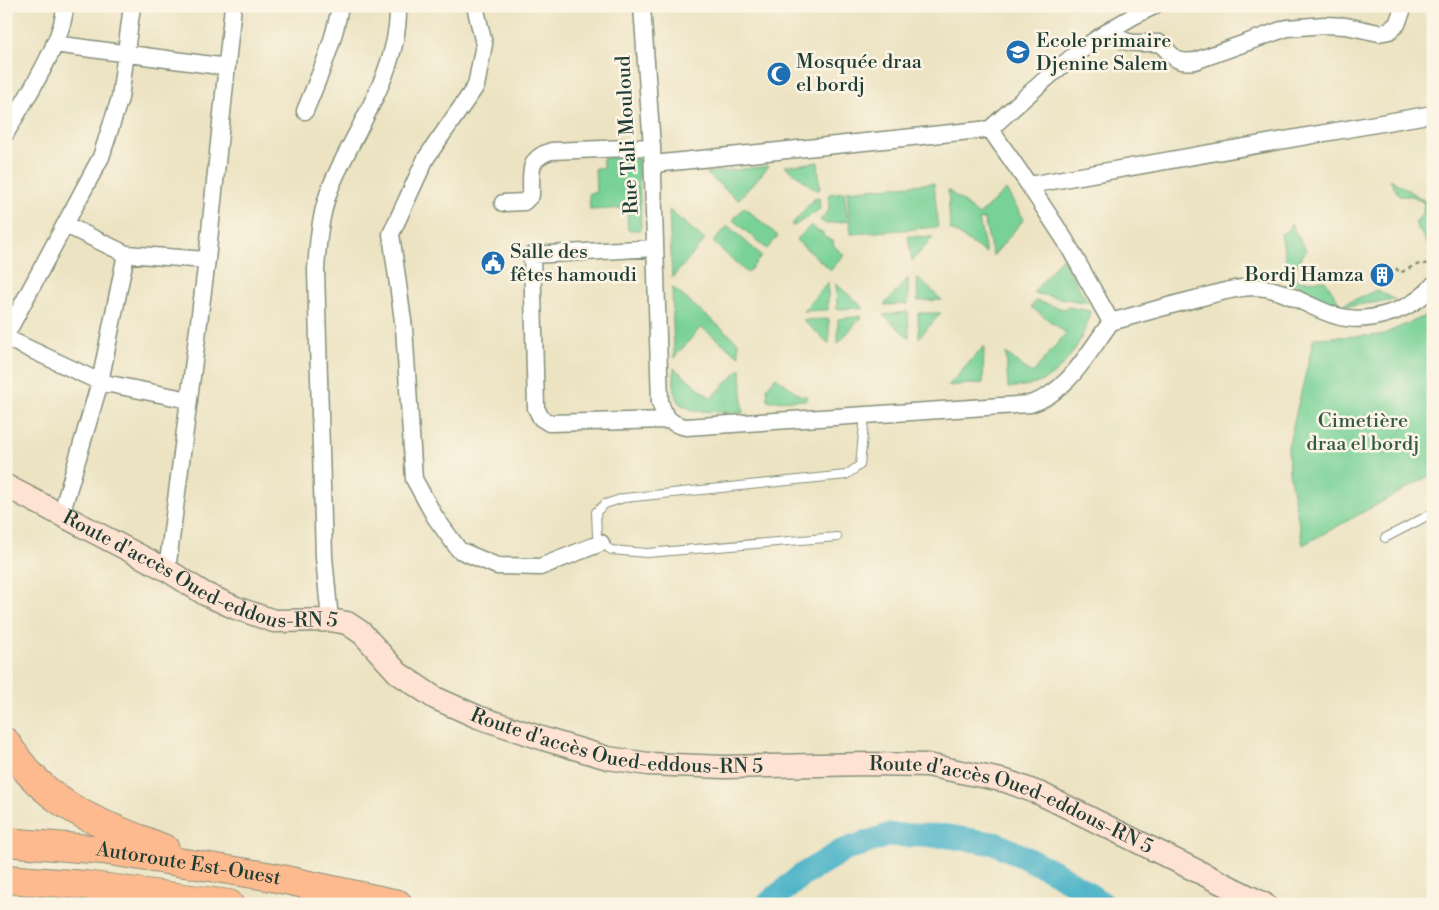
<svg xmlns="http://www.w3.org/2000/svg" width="1439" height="910" viewBox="0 0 1439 910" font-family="'Libre Bodoni',serif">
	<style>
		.green { fill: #78d197; stroke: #4c8766 }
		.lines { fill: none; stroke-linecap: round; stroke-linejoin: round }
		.river { stroke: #48b2c7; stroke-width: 24 }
		.service-casing { stroke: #86907b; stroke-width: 10 }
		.minor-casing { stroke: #86907b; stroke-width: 19 }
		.secondary-casing { stroke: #86907b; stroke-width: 25 }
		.motorway-casing { stroke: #86907b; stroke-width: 30 }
		.path { stroke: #86907b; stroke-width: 2.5; stroke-dasharray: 4 4; stroke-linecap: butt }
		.service { stroke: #fff; stroke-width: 8 }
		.minor { stroke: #fff; stroke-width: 16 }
		.secondary { stroke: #fee3d2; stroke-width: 22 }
		.motorway { stroke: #fcba8e; stroke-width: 28 }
		.labels { text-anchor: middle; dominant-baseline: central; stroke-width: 5; stroke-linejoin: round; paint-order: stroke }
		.poi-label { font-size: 20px; fill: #1f3d34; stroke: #fcf5e5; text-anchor: start }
		.street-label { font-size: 20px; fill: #1f3d34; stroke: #fcf5e5 }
		.park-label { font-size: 20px; fill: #315b48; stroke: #fcf5e5 }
	</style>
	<rect width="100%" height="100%" fill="#fcf5e5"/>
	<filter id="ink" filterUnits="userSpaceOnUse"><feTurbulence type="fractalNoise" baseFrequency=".02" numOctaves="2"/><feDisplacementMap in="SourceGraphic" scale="10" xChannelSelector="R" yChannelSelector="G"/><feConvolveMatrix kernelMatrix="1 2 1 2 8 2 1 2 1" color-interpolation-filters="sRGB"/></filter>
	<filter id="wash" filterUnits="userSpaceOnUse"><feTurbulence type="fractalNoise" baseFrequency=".0096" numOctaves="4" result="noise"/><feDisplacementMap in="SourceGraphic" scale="20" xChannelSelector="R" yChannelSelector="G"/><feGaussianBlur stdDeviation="1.12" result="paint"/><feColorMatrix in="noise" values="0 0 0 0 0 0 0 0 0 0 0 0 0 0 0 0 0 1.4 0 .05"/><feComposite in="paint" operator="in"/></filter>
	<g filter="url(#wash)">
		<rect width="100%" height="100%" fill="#ece3c2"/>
		<path class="green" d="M638,157L641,230H628L627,208L590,210L589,193H596L595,168H603V158Z
			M818,162L820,189L816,190L785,166Z
			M769,166L738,200L706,173Z
			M1390,179L1433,206V230L1428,246L1415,223L1423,213L1424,203L1413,196H1399Z
			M934,183L938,227L851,234L847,191Z
			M948,190L979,215L1006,190L1024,219L993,256L984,219L979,220L986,253L950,229Z
			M844,192L848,221L826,224L820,220L829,210V194Z
			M819,198L820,209L794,226L791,225L814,199Z
			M744,207L778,236L767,249L733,220Z
			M669,210L705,240L672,278Z
			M1291,224L1306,250L1293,271L1300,281L1325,280L1341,305L1377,290L1396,300L1340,307L1290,281L1281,234L1289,230Z
			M811,225L819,232L823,233L824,237L833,241L834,246L844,255L831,270L796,240Z
			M728,226L762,256L747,273L713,242Z
			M908,236L933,237L912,261Z
			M1062,258L1088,303L1033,293Z
			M917,277L942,300L918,301Z
			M908,278V304L884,305Z
			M828,282V310L803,311Z
			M836,284L864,308L837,309Z
			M672,287L738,342L739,356L701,327L674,358Z
			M1036,301L1064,309L1068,307L1090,311C1085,339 1063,375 1035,384C1026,386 1016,387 1008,388L1006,353L1032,374L1066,333L1031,307Z
			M908,312L909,338L883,315Z
			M918,313H941L919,338Z
			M1433,313V474L1303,545L1289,472L1288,447L1314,338L1381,335Z
			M862,316L838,344V319Z
			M829,319V344L803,320Z
			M984,346L983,383L948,386Z
			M674,368L711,398L741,368L743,413L695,411L680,404L674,392Z
			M776,377L801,396H807L806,400L768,401L767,387Z"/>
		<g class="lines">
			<path class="river" d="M768,904L802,875L842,851L889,835L945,836L997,844L1057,873L1103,904"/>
		</g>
	</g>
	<g filter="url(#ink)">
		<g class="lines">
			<defs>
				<path id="service" d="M837,537L647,553L611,550L601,543L597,535L596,512L605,504L624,498L846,475L860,465L865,415
					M1385,538L1433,513"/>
				<path id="minor" d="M475,6L484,44L476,86L426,158L391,234L404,328L414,479L435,517L459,550L497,566L540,567L601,543
					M642,6L652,147L660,402C665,418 670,424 686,427L1030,404C1068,393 1089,351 1111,322L1065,240L1029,185
					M1154,6C1090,35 1042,82 990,129L1029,185L1433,114
					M1111,29C1125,48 1138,42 1159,43C1174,54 1172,64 1195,61L1287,28L1325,25L1346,26L1379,33L1389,31L1397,24L1404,6
					M54,44L227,67
					M305,111C319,77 334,43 340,6
					M6,133C24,101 64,41 65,6
					M653,164L990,129
					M503,203L524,202L531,195C532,173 526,159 551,151L652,147
					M66,225L126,254L207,260
					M655,248L532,255L536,408L541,418L549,423L668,420
					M1111,322C1139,314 1167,306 1195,299C1215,294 1234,287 1255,287C1286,288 1308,308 1337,316C1367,325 1414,310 1433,285
					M6,335L101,157L120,98L132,6
					M6,338L100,382L189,400
					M61,515L100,382L126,254
					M167,570L207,260L233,6
					M330,620L324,557L316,270C318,238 321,206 335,177C359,124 400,67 398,6"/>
				<g id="secondary">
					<path id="s1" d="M6,486L167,570L205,594L236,608L274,621L330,620L347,623L362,633L398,673L435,698L478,717L547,740L608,758L648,764L724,767L868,764L927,765L1006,781L1041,794L1264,904"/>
				</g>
				<g id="motorway">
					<path d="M6,742C46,808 98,822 165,849"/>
					<path id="s2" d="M6,842L103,850L267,876L398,904"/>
					<path d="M6,879L85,885L229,904"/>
				</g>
			</defs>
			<use href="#service" class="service-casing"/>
			<use href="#minor" class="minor-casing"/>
			<use href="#secondary" class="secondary-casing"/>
			<use href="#motorway" class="motorway-casing"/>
			<path class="path" d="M1396,268L1400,273L1415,265L1433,263"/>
			<use href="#service" class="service"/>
			<use href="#minor" class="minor"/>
			<use href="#secondary" class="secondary"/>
			<use href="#motorway" class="motorway"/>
		</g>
	</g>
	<defs>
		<symbol id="school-disc" viewBox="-11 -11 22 22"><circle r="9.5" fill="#1f6fb2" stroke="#fcf5e5"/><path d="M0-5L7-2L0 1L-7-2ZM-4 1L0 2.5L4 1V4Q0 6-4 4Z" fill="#fff"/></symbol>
		<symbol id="mosque-disc" viewBox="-11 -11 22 22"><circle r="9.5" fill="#1f6fb2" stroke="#fcf5e5"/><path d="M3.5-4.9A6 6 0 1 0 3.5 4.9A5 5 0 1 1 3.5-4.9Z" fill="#fff"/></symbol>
		<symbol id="civic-disc" viewBox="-11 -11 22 22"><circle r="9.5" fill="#1f6fb2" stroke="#fcf5e5"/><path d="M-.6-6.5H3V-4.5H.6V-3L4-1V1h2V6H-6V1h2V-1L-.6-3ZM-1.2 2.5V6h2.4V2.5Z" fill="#fff"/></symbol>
		<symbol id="building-disc" viewBox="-11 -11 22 22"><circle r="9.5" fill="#1f6fb2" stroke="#fcf5e5"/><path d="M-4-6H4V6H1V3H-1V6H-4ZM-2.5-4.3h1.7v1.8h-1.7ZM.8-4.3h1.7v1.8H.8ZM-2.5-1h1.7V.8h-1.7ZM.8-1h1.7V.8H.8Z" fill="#fff"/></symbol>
	</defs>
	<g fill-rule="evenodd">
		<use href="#school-disc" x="1004" y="38" width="28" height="28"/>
		<use href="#mosque-disc" x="765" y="60" width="28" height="28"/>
		<use href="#civic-disc" x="479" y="249" width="28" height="28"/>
		<use href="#building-disc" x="1368" y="261" width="28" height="28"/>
	</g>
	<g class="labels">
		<g class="poi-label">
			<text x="1036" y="41">Ecole primaire<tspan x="1036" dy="23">Djenine Salem</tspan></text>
			<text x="796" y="62">Mosquée draa<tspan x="796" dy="23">el bordj</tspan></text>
			<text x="510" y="252">Salle des<tspan x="510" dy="23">fêtes hamoudi</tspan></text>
			<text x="1364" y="275" text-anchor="end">Bordj Hamza</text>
		</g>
		<g class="street-label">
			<text transform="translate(628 135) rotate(-93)">Rue Tali Mouloud</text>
			<text stroke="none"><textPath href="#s1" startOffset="215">Route d'accès Oued-eddous-RN 5</textPath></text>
			<text stroke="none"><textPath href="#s1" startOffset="680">Route d'accès Oued-eddous-RN 5</textPath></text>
			<text stroke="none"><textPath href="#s1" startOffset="1085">Route d'accès Oued-eddous-RN 5</textPath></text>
			<text stroke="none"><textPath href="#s2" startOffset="184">Autoroute Est-Ouest</textPath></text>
		</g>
		<g class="park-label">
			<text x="1363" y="421">Cimetière<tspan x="1363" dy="23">draa el bordj</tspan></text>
		</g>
	</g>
	<rect width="1439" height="910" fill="none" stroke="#fcf5e5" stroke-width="25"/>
</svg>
